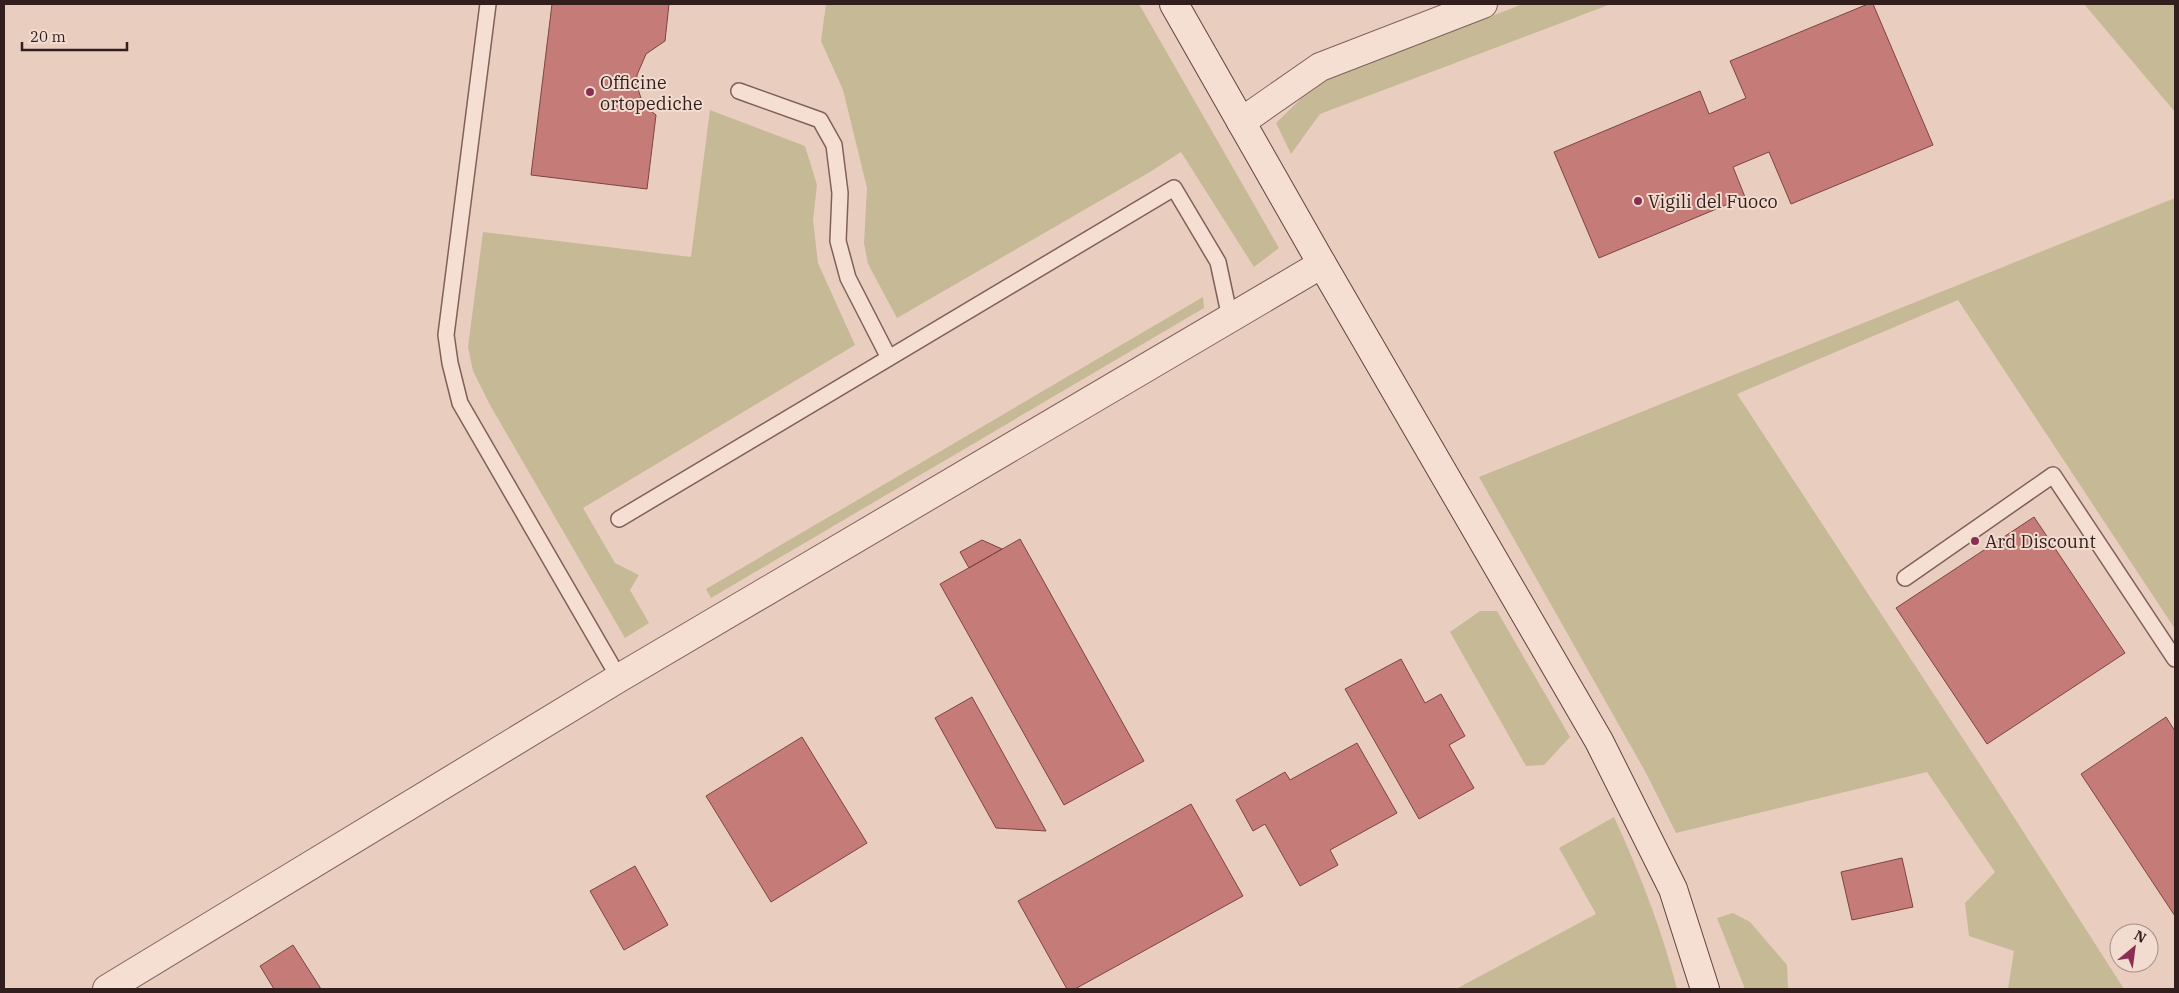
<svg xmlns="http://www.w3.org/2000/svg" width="2179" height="993" viewBox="0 0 2179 993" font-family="'IBM Plex Serif',serif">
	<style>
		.green { fill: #c6b995 }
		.building { fill: #c57c79; stroke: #7e4342 }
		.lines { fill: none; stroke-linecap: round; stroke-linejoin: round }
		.lane-casing { stroke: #81605a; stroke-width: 18 }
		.street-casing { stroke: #81605a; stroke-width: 30 }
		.secondary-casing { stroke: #63423d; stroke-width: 30 }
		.lane { stroke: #f5ded2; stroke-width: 15 }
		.street { stroke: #f5ded2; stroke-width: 28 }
		.secondary { stroke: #f5ded2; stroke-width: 28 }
		.poi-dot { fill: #8b2f52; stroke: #f2dbcf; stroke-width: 2 }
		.labels { text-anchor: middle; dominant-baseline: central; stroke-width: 4; stroke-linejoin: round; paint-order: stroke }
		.poi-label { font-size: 18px; fill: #321f1d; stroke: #f2dbcf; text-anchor: start }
	</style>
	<rect width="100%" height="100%" fill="#e9cec0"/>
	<path class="green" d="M826,4H1139L1279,248L1254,267L1181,152L1150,172L897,318L868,264L864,243L867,188L843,90L821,41Z
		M1523,4H1611L1320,114L1291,154L1276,123L1317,83Z
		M2084,4H2175V112Z
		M710,110L805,146L817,185L813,220L818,263L855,345L583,508L615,563L639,575L630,590L649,623L625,638L490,405L473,371L468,347L483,232L691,257Z
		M2175,198V629L1958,300L1737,394L1996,789L2124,989H2008L2014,951L1969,936L1965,903L1995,872L1927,772L1676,833L1646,773L1479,477Z
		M1203,297L1204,308L711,598L706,589Z
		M1480,611H1497L1570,737L1544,765L1526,766L1450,632Z
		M1614,817C1640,873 1662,930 1677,989H1456L1596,914L1559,848Z
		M1733,913L1750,922L1787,965L1788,989H1745L1717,918Z"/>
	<path class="building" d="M552,4H669L665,41L646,54L637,75V86L641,98L647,108L656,115L647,189L531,175Z
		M1868,4H1873L1933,145L1791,204L1769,152L1733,167L1745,197L1599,258L1554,152L1700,91L1709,114L1746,98L1730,61Z
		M2034,517L2125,653L1987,744L1896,608Z
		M1020,539L1144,761L1064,805L940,584Z
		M982,540L1002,549L969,568L960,552Z
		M1401,659L1425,703L1441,694L1465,736L1449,745L1474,788L1419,819L1345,689Z
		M972,697L1046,831L996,828L935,718Z
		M2166,717L2175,731V916L2081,774Z
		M802,737L867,843L771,902L706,796Z
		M1357,743L1397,813L1330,850L1338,865L1300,886L1265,824L1253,831L1236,800L1285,772L1290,780Z
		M1191,804L1243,896L1075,989H1067L1018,901Z
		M1902,858L1913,907L1852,920L1841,872Z
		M635,866L668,925L624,950L590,891Z
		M293,945L321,989H274L260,966Z"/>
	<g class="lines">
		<defs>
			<path id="lane" d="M488,4L446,335L450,363L460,403L619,678
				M739,91L820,120L834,145L840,193L838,241L848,278L889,358
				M619,519L1174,188L1218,262L1230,318
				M1905,578L2053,475L2175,659"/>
			<path id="street" d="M1241,122L1320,67L1483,4
				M107,989L619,678L1322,264"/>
			<path id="secondary" d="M1174,4L1322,264L1599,741L1673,889L1705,989"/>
		</defs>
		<use href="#lane" class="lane-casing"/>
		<use href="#street" class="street-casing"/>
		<use href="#secondary" class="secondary-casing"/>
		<use href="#lane" class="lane"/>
		<use href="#street" class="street"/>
		<use href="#secondary" class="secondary"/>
	</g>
	<g class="poi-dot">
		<circle cx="590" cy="92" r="5"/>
		<circle cx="1638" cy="201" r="5"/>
		<circle cx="1975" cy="541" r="5"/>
	</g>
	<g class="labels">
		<g class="poi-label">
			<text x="600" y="82">Officine<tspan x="600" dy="21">ortopediche</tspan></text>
			<text x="1648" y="201">Vigili del Fuoco</text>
			<text x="1985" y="541">Ard Discount</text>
		</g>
	</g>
	<rect width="2179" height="993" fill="none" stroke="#321f1d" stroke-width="10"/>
	<g transform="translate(2134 948) rotate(29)"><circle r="24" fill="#f2dbcf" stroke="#a59088"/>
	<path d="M0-4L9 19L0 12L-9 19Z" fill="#8b2f52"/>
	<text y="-8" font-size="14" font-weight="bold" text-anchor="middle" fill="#321f1d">N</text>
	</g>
	<path d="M22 42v8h105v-8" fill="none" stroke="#321f1d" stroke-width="2.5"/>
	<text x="30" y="42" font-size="15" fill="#321f1d" stroke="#f2dbcf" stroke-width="4" paint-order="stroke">20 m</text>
</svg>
